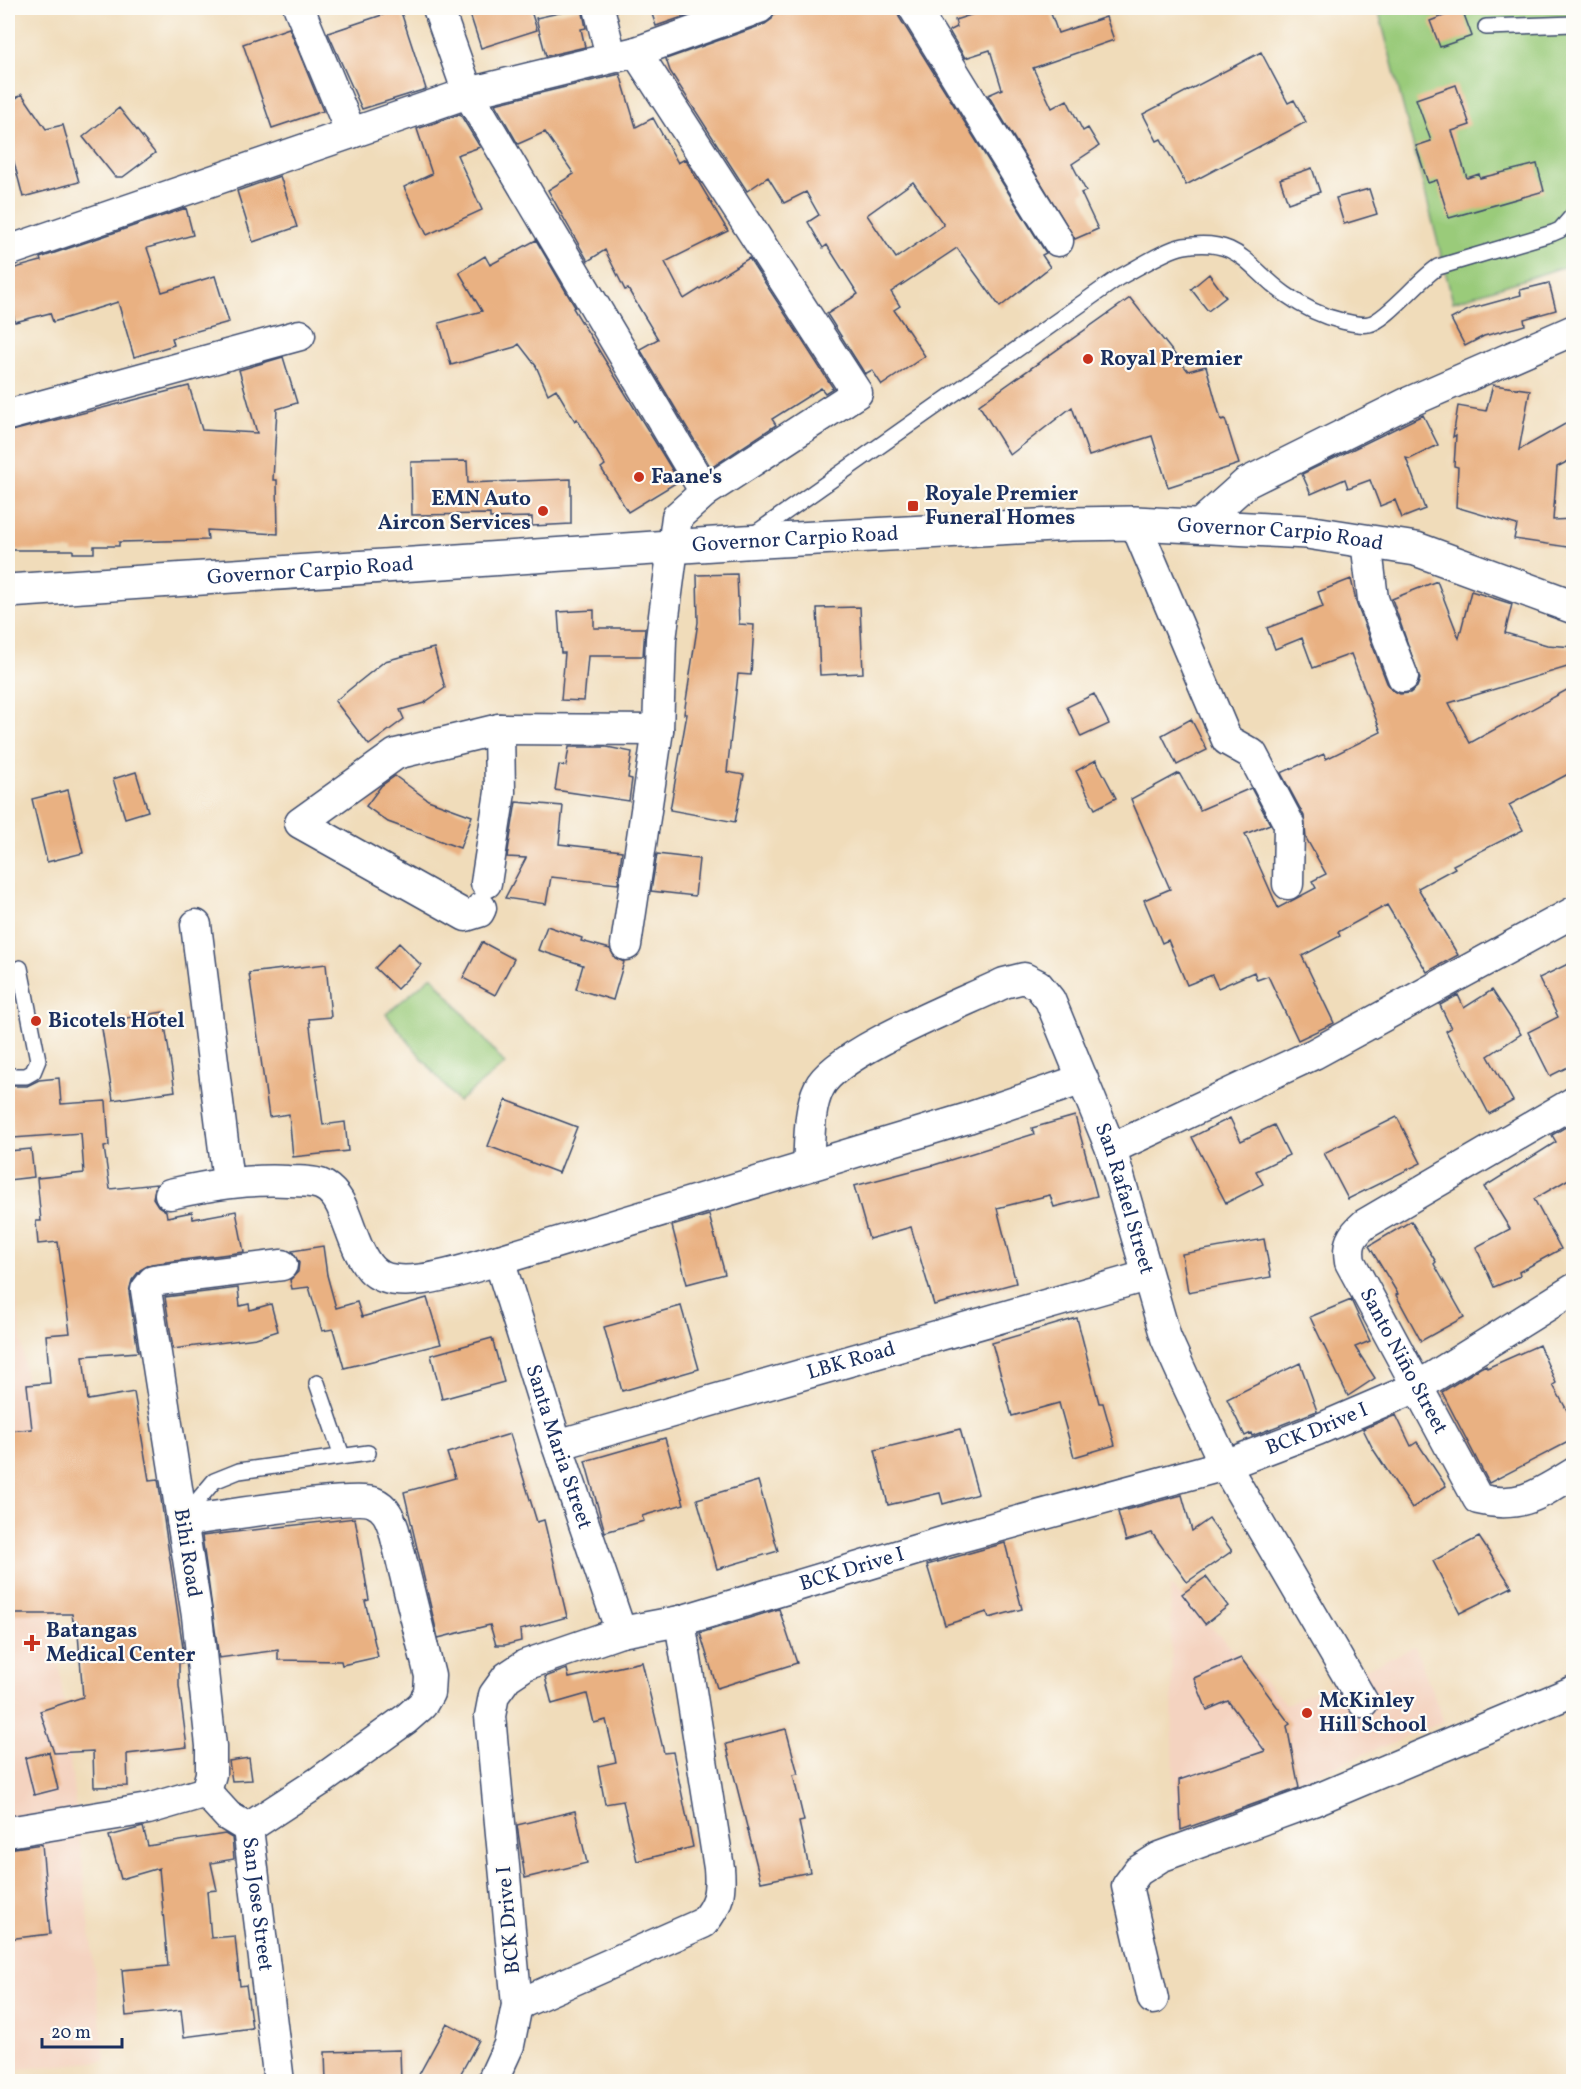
<svg xmlns="http://www.w3.org/2000/svg" width="1581" height="2089" viewBox="0 0 1581 2089" font-family="Vollkorn,serif">
	<style>
		.built { fill: #f4d3c0 }
		.green { fill: #9acb7a; stroke: #5a7d6c; stroke-width: 1.5 }
		.building { fill: #e9b182; fill-rule: evenodd }
		.lines { fill: none; stroke-linecap: round; stroke-linejoin: round }
		.service-casing { stroke: #3b496c; stroke-width: 18 }
		.minor-casing { stroke: #3b496c; stroke-width: 33 }
		.primary-casing { stroke: #3b496c; stroke-width: 36 }
		.service { stroke: #fff; stroke-width: 15 }
		.minor { stroke: #fff; stroke-width: 30 }
		.primary { stroke: #fff; stroke-width: 33 }
		.poi-dot { fill: #c8321e; stroke: #fdfcf7; stroke-width: 2 }
		.labels { text-anchor: middle; dominant-baseline: central; stroke-width: 4.5; stroke-linejoin: round; paint-order: stroke }
		.poi-label { font-size: 21px; font-weight: bold; fill: #1b2f5e; stroke: #fdfcf7; text-anchor: start }
		.street-label { font-size: 21px; fill: #1b2f5e; stroke: #fdfcf7 }
	</style>
	<rect width="100%" height="100%" fill="#fdfcf7"/>
	<filter id="ink" filterUnits="userSpaceOnUse"><feTurbulence type="fractalNoise" baseFrequency=".0167" numOctaves="2"/><feDisplacementMap in="SourceGraphic" scale="12" xChannelSelector="R" yChannelSelector="G"/><feConvolveMatrix kernelMatrix="1 2 1 2 8 2 1 2 1" color-interpolation-filters="sRGB"/></filter>
	<filter id="wash" filterUnits="userSpaceOnUse"><feTurbulence type="fractalNoise" baseFrequency=".008" numOctaves="4" result="noise"/><feDisplacementMap in="SourceGraphic" scale="24" xChannelSelector="R" yChannelSelector="G"/><feGaussianBlur stdDeviation="1.35" result="paint"/><feColorMatrix in="noise" values="0 0 0 0 0 0 0 0 0 0 0 0 0 0 0 0 0 1.4 0 .05"/><feComposite in="paint" operator="in"/></filter>
	<g filter="url(#wash)">
		<rect width="100%" height="100%" fill="#f0dcba"/>
		<path class="built" d="M8,1225L105,2061L8,2070Z
			M1170,1585L1286,1704L1415,1647L1444,1722L1175,1831Z"/>
		<path class="green" d="M1378,8H1573V264L1453,302Z
			M432,976L505,1064L458,1102L386,1014Z"/>
		<g id="blocks">
			<path class="building" d="M468,8H530L537,30L481,48Z
				M582,8L586,28L581,29L585,47L546,56L536,18Z
				M650,8H709L656,26Z
				M776,8H897L899,17L1046,253L1042,255L1050,267L1000,307L957,248L891,292L900,306L894,310L925,356L882,385L872,370L865,374L827,314L858,294L827,245L823,248L808,222L819,215L806,192L784,203L768,177L747,191L670,71L666,59L765,24L772,19ZM913,182L944,225L896,258L867,215Z
				M992,8H1049L1058,33L1106,17L1114,40L1033,68L1052,108L1067,100L1083,131L1088,128L1099,146L1072,164L1086,191L1081,193L1098,229L1075,239L988,95L1002,89L990,50L965,58L949,31L957,27L955,20Z
				M400,9L426,89L362,109L328,33Z
				M1462,9L1472,36L1440,47L1430,21Z
				M289,28L323,111L272,128L243,44Z
				M1261,52L1288,103L1294,100L1306,122L1186,185L1161,139L1157,141L1143,114Z
				M620,74L636,127L653,118L678,163L685,159L728,231L665,262L684,299L749,258L833,388L825,393L821,388L772,419L776,425L711,468L640,349L658,339L628,289L625,290L605,250L588,261L548,190L574,174L545,132L518,144L495,104Z
				M1456,85L1470,125L1452,131L1467,178L1479,174L1480,178L1537,164L1544,191L1449,218L1437,180L1428,183L1416,146L1431,141L1416,99Z
				M22,94L46,129L63,125L79,182L23,197L8,139V104Z
				M119,108L155,153L123,177H115L83,137Z
				M460,114L480,147L457,155L482,210L427,235L404,187L432,174L417,129Z
				M1312,168L1320,192L1288,203L1280,179Z
				M280,176L297,227L253,242L237,191Z
				M1369,189L1377,214L1344,224L1336,198Z
				M186,208L193,235L147,248L162,292L215,276L229,322L172,338L174,345L134,357L118,302L53,322L50,313L15,322L8,295V270L41,261L40,258Z
				M536,240L575,307L573,308L679,481L628,512L601,468L605,465L577,419L575,421L556,389L548,394L536,366L519,344L515,347L451,365L439,323L482,311L459,272L485,256L490,265Z
				M1209,274L1226,297L1208,311L1191,289Z
				M1549,283L1556,310L1524,319L1525,325L1484,336L1465,346L1451,319L1470,309L1521,295L1520,290Z
				M1130,298L1188,371L1206,366L1221,420L1225,419L1239,464L1168,487L1152,436L1089,456L1072,407L1010,455L979,405Z
				M283,357L297,403L277,409L273,480H277L278,534L207,530L208,540L119,542V546H94V553H73V550H8V432L189,386L202,430L257,433L239,370Z
				M1493,385L1530,390L1519,450L1574,419V458L1557,467L1553,520L1574,519V548L1514,539L1517,525L1456,507L1458,467L1454,466L1456,435L1453,437L1458,406L1486,411Z
				M1423,415L1438,445L1410,459L1406,458L1425,509L1402,518L1395,500L1380,506L1370,480L1348,488L1345,479L1311,494L1302,474Z
				M467,461L468,483L571,479V524L532,526V517L490,518V514L412,515L411,462Z
				M737,574L739,624L754,625L751,675L738,674L727,772L744,775L735,822L670,810L687,714H684L698,622L697,575Z
				M1351,579L1357,605L1387,683L1392,690L1400,694L1410,693L1417,687L1420,679L1392,599L1437,581L1459,638L1471,591L1512,604L1505,633L1547,645L1574,647V665L1449,703L1470,743L1574,686V771L1509,805L1523,830L1453,865L1455,868L1418,888L1458,955L1427,972L1387,905L1338,932L1340,936L1302,956L1334,1023L1298,1040L1268,976L1257,980L1254,972L1218,988L1212,975L1187,985L1168,940L1162,943L1144,900L1170,889L1131,799L1179,773L1200,810L1251,788L1270,824L1245,834L1278,908L1316,888L1312,881L1326,874L1306,838L1304,816L1281,773L1324,754L1326,759L1381,732L1351,654L1313,668L1302,638L1275,649L1267,628L1323,607L1318,592Z
				M860,607L863,673L820,675L817,608Z
				M594,610V628H645L643,656H588L584,701L561,700L565,653H561L558,612Z
				M434,648L445,688L424,703L400,710L404,719L369,745L335,701L385,661Z
				M1094,694L1109,724L1081,737L1067,707Z
				M1191,719L1207,750L1177,765L1162,735Z
				M569,747H607L632,752L628,778L632,779L629,801L555,790L559,765L566,766Z
				M1096,760L1116,798L1095,809L1076,771Z
				M136,772L148,811L125,818L113,779Z
				M395,776L428,800L472,816L460,848L388,822L366,806L381,786Z
				M68,790L83,853L47,862L32,799Z
				M516,802L563,806L559,844L622,851L618,884L551,877L546,904L505,898L526,858L507,857Z
				M657,854L699,859L695,896L651,891Z
				M547,926L582,938L581,941L610,949L615,958L624,962L613,1000L576,989L583,965L538,950Z
				M482,942L514,959L495,995L463,978Z
				M399,943L421,965L397,989L375,968Z
				M1574,961V1064L1550,1076L1528,1032L1558,1017L1539,978Z
				M326,964L331,1017L309,1019L323,1125L345,1122L348,1151L293,1157L289,1114L269,1117L249,973Z
				M1492,990L1521,1034L1488,1056L1513,1101L1489,1114L1446,1031L1451,1028L1440,1005L1458,995L1464,1008Z
				M163,1012L175,1091L113,1100L101,1022Z
				M59,1078L61,1104L106,1101L109,1146L104,1147L110,1189L156,1184L153,1198L158,1206L166,1211L167,1217L192,1212L193,1219L236,1211L244,1252L151,1264L140,1270L132,1280L129,1292L138,1352L83,1356L88,1400L134,1392L149,1480L158,1479L185,1662L179,1663V1686L187,1747L127,1754L128,1786L94,1787L93,1751L54,1753L40,1711L83,1697L77,1621H73L72,1614H8V1431L32,1429L27,1385L50,1383L46,1335L70,1333L58,1242L38,1244L36,1221H41L37,1178L84,1173L81,1133L13,1138L9,1086H27L39,1080Z
				M506,1100L577,1127L559,1173L488,1146Z
				M1075,1116L1097,1196L1054,1207L1050,1195L997,1208L1016,1283L934,1305L911,1227L869,1239L854,1186L934,1165L1034,1134L1032,1128Z
				M1397,1117L1421,1163L1348,1199L1324,1153Z
				M1230,1118L1241,1141L1274,1125L1289,1155L1256,1171L1263,1184L1226,1203L1192,1137Z
				M1574,1122V1176L1534,1199L1561,1249L1519,1272L1520,1276L1494,1287L1476,1247L1510,1229L1484,1187L1556,1142L1552,1135Z
				M31,1149L34,1177L8,1180V1151Z
				M709,1215L725,1274L687,1284L672,1226Z
				M1411,1221L1436,1262L1434,1264L1464,1317L1421,1341L1396,1295L1398,1294L1369,1246Z
				M1264,1239L1271,1277L1188,1292L1182,1254Z
				M323,1246L327,1275L336,1308L357,1302L362,1317L427,1298L441,1344L344,1368L333,1329L322,1331L309,1287L292,1289L290,1280L298,1272L299,1263L292,1251Z
				M238,1288L240,1306L249,1304L250,1310L271,1304L278,1331L256,1338L173,1349L165,1297Z
				M1351,1300L1370,1341L1355,1347L1375,1378L1348,1396L1310,1317Z
				M681,1306L699,1369L622,1391L604,1327Z
				M1077,1318L1099,1403H1103L1115,1445L1074,1457L1059,1403L1012,1416L992,1343Z
				M492,1338L504,1382L442,1399L431,1355Z
				M1539,1345L1556,1383L1553,1385L1574,1423V1439L1489,1483L1442,1392L1480,1368L1486,1365L1487,1368Z
				M1300,1363L1317,1411L1252,1436L1251,1433L1245,1436L1227,1399Z
				M1396,1415L1411,1446L1417,1442L1446,1486L1412,1508L1373,1449L1363,1429Z
				M960,1429L978,1494L943,1504L940,1493L888,1505L875,1450Z
				M510,1434L537,1522L544,1520L567,1617L520,1630L521,1641L505,1645H496L490,1625L438,1638L404,1492L455,1478L447,1453Z
				M665,1438L684,1504L642,1516L644,1521L605,1532L585,1461Z
				M758,1481L778,1551L717,1569L697,1499Z
				M1182,1495L1192,1531L1209,1519L1232,1551L1187,1582L1152,1533L1126,1541L1118,1512Z
				M355,1518L369,1600L365,1601L378,1657L342,1665L341,1661L278,1660V1650L219,1658L202,1536Z
				M1479,1537L1512,1587L1460,1613L1433,1561Z
				M1005,1543L1022,1609L989,1618L987,1612L945,1625L927,1565Z
				M1206,1577L1228,1606L1205,1624L1182,1594Z
				M779,1609L797,1663L717,1688L700,1633Z
				M1241,1658L1290,1724L1287,1726L1299,1788L1181,1830L1179,1780L1265,1751L1228,1701L1207,1710L1194,1678Z
				M642,1662L664,1753L673,1752L693,1847L637,1861L623,1801L605,1804L598,1766L616,1762L606,1720L594,1723L587,1694L552,1704L545,1677L567,1669L569,1678Z
				M786,1729L798,1774L793,1775L804,1821L799,1822L810,1872L761,1882L726,1744Z
				M49,1752L58,1789L34,1795L25,1758Z
				M249,1758L252,1780L232,1781L229,1761Z
				M575,1811L587,1863L525,1878L517,1825Z
				M143,1827L148,1846L225,1834L232,1838L234,1859L211,1863L217,1890L207,1891L211,1938L235,1936L240,1986L246,1985L252,2028L184,2037L181,2010L126,2016L122,1970L168,1966L159,1868L121,1879L109,1836Z
				M42,1844L50,1934L8,1939V1849Z
				M447,2023L479,2040L456,2082H415Z
				M400,2050L401,2082H326L325,2052Z"/>
		</g>
	</g>
	<g filter="url(#ink)">
		<use href="#blocks" fill-opacity="0" stroke="#3b496c" stroke-width="1.5"/>
		<g class="lines">
			<defs>
				<path id="service" d="M1486,27L1574,24
					M753,535L1118,278C1136,269 1166,249 1184,246C1240,237 1247,267 1285,294C1303,307 1320,316 1342,321C1351,323 1360,326 1369,324C1386,321 1420,278 1438,267L1553,233L1560,230L1574,214
					M8,1076H26L33,1072L38,1060L20,968
					M317,1383L342,1456
					M180,1510L198,1500L214,1481L239,1471L368,1453"/>
				<g id="minor">
					<path d="M299,8L351,133"/>
					<path d="M438,8L468,93L705,492"/>
					<path d="M599,8L611,56"/>
					<path d="M914,8L1058,241"/>
					<path d="M8,251L468,93L636,52L759,8"/>
					<path d="M8,415L300,335"/>
					<path d="M1135,523L1227,740L1252,754L1289,824L1288,884"/>
					<path d="M1199,525L1246,483L1407,403L1574,330"/>
					<path d="M1366,541L1373,599L1403,677"/>
					<path d="M486,883L500,792L499,729"/>
					<path d="M481,908L479,912L466,916L300,823L396,754L499,729L658,730L661,639L677,517L705,492L857,393L636,52"/>
					<path d="M196,925L228,1182"/>
					<path d="M626,945L658,730"/>
					<path id="s1" d="M1574,1102L1365,1224C1351,1236 1347,1244 1350,1262L1478,1499C1520,1509 1538,1495 1574,1473"/>
					<path d="M1111,1149L1314,1054L1574,912"/>
					<path id="s2" d="M808,1165C810,1141 808,1110 819,1088C836,1052 963,1003 1004,983L1024,978L1038,985L1050,1000L1111,1149L1166,1338L1185,1380L1225,1465L1363,1702"/>
					<path d="M170,1194C210,1185 247,1179 288,1181C298,1181 311,1181 320,1184C333,1189 341,1203 345,1215C352,1232 358,1255 371,1269C396,1296 468,1268 499,1260L968,1118L1083,1079"/>
					<path id="s3" d="M499,1260L557,1445L621,1632"/>
					<path id="s4" d="M557,1445L1146,1276"/>
					<path id="s5" d="M182,1521C211,1518 355,1494 373,1502C386,1507 390,1518 394,1530L430,1676L429,1693L422,1705L406,1719L320,1781L248,1828L279,2082"/>
					<path d="M206,1792L228,1816L248,1828"/>
					<path d="M8,1832L148,1809L206,1792L211,1774V1746L197,1616L146,1290L153,1281L160,1280L282,1265"/>
					<path d="M1153,1999L1127,1886L1138,1871L1160,1857L1313,1801L1574,1691"/>
					<path d="M517,2005L703,1923C719,1904 721,1892 719,1868L680,1621"/>
					<path id="s6" d="M492,2082L509,2045L517,2005L490,1716L494,1695L507,1677L525,1665L621,1632L680,1621L949,1540L1225,1465L1317,1430L1417,1387L1574,1289"/>
				</g>
				<g id="primary">
					<path id="s7" d="M8,591L744,542L1071,524L1135,523L1307,532L1416,549L1574,607"/>
				</g>
			</defs>
			<use href="#service" class="service-casing"/>
			<use href="#minor" class="minor-casing"/>
			<use href="#primary" class="primary-casing"/>
			<use href="#service" class="service"/>
			<use href="#minor" class="minor"/>
			<use href="#primary" class="primary"/>
		</g>
	</g>
	<g class="poi-dot">
		<circle cx="1088" cy="359" r="6"/>
		<circle cx="639" cy="477" r="6"/>
		<rect x="907" y="500" width="12" height="12" rx="3"/>
		<circle cx="543" cy="511" r="6"/>
		<circle cx="36" cy="1021" r="6"/>
		<path d="M29 1634h6v6h6v6h-6v6h-6v-6h-6v-6h6z"/>
		<circle cx="1307" cy="1713" r="6"/>
	</g>
	<g class="labels">
		<g class="poi-label">
			<text x="1100" y="359">Royal Premier</text>
			<text x="651" y="477">Faane's</text>
			<text x="925" y="494">Royale Premier<tspan x="925" dy="24">Funeral Homes</tspan></text>
			<text x="531" y="499" text-anchor="end">EMN Auto<tspan x="531" dy="24">Aircon Services</tspan></text>
			<text x="48" y="1021">Bicotels Hotel</text>
			<text x="46" y="1631">Batangas<tspan x="46" dy="24">Medical Center</tspan></text>
			<text x="1319" y="1701">McKinley<tspan x="1319" dy="24">Hill School</tspan></text>
		</g>
		<g class="street-label">
			<text stroke="none"><textPath href="#s7" startOffset="1275">Governor Carpio Road</textPath></text>
			<text stroke="none"><textPath href="#s7" startOffset="789">Governor Carpio Road</textPath></text>
			<text stroke="none"><textPath href="#s7" startOffset="303">Governor Carpio Road</textPath></text>
			<text stroke="none"><textPath href="#s2" startOffset="561">San Rafael Street</textPath></text>
			<text stroke="none"><textPath href="#s4" startOffset="306">LBK Road</textPath></text>
			<text stroke="none"><textPath href="#s1" startOffset="398">Santo Niño Street</textPath></text>
			<text stroke="none"><textPath href="#s6" startOffset="1264">BCK Drive I</textPath></text>
			<text stroke="none"><textPath href="#s3" startOffset="196">Santa Maria Street</textPath></text>
			<text transform="translate(187 1553) rotate(81)">Bihi Road</text>
			<text stroke="none"><textPath href="#s6" startOffset="778">BCK Drive I</textPath></text>
			<text stroke="none"><textPath href="#s5" startOffset="700">San Jose Street</textPath></text>
			<text transform="translate(509 1920) rotate(-95)">BCK Drive I</text>
		</g>
	</g>
	<rect width="1581" height="2089" fill="none" stroke="#fdfcf7" stroke-width="30"/>
	<path d="M42 2038v9h80v-9" fill="none" stroke="#1b2f5e" stroke-width="3"/>
	<text x="51" y="2038" font-size="18" fill="#1b2f5e" stroke="#fdfcf7" stroke-width="4.5" paint-order="stroke">20 m</text>
</svg>
